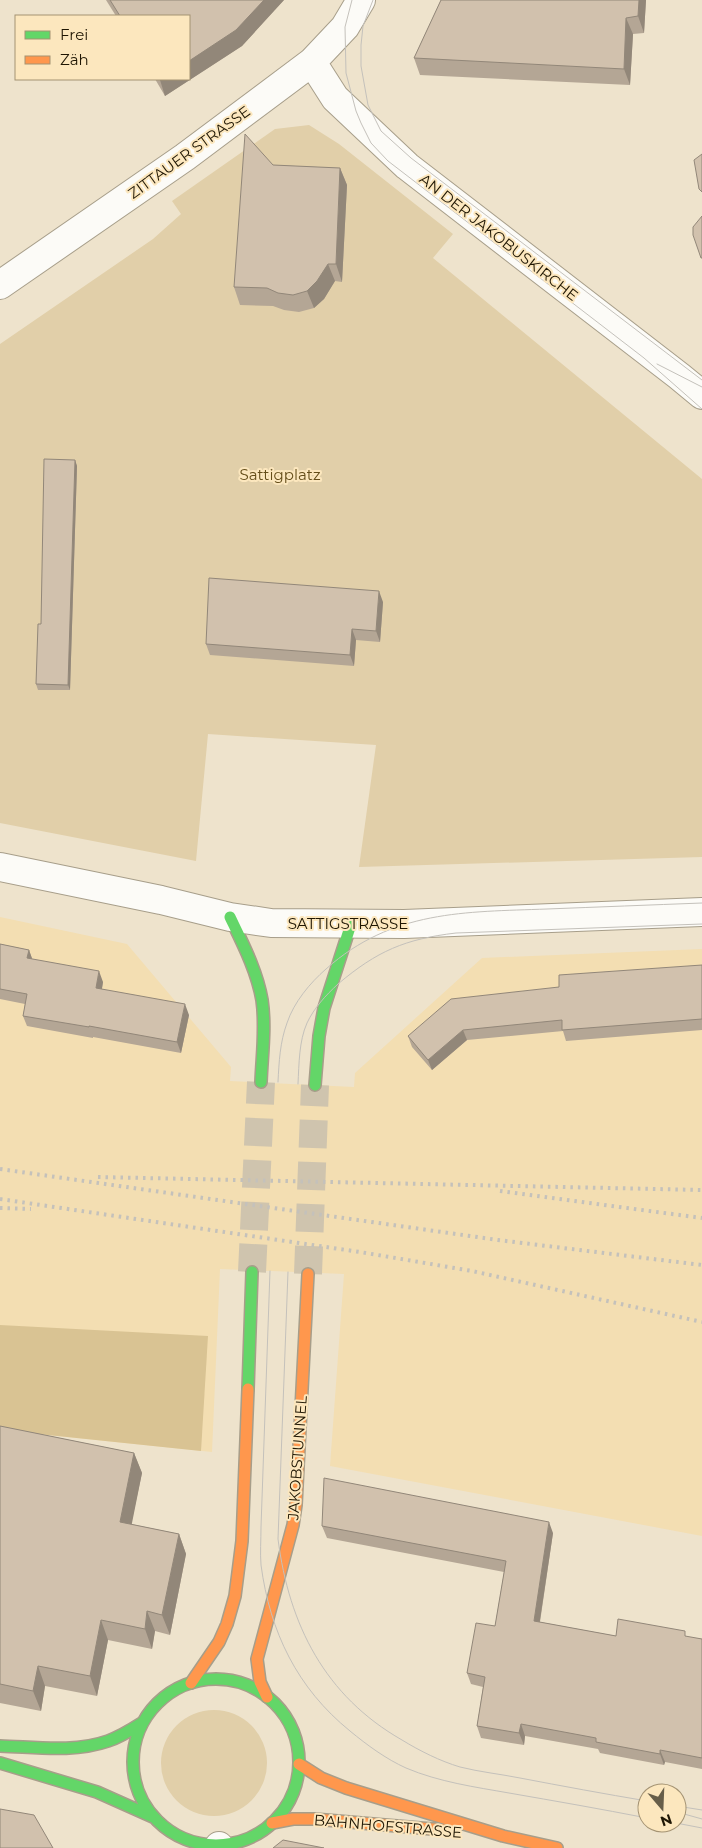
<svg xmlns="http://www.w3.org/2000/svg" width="702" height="1848" viewBox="0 0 702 1848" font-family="Montserrat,sans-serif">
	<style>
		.built { fill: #f3deb2 }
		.green { fill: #e1cfa9 }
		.forest { fill: #d9c393 }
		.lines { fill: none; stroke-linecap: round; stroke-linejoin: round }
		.secondary-tunnel { stroke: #cfc4ae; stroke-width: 28; stroke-dasharray: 28 14; stroke-linecap: butt }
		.street-casing { stroke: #a79e8a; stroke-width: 30 }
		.fast-casing { stroke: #a79e8a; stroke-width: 14 }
		.slow-casing { stroke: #a79e8a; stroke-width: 14 }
		.street { stroke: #fcfbf7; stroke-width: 28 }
		.fast { stroke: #63d668; stroke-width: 11 }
		.slow { stroke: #ff974d; stroke-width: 11 }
		.tram { stroke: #c4c1bb; stroke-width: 1 }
		.rail { stroke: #c4c1bb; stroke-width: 4; stroke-dasharray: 2.5 5; stroke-linecap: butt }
		.wall { fill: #b4a695 }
		.shaded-wall { fill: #928779 }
		.building { fill: #d1c1ad; stroke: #928779 }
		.labels { text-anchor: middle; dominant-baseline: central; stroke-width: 4; stroke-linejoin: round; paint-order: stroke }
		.street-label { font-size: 15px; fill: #1f1603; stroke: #fce7be }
		.park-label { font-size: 15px; fill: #644d19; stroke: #fce7be }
	</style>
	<rect width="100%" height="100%" fill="#eee3cc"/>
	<path class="built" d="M0,917L127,944L231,1067L230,1081L354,1087L355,1073L482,958L702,949V1536L330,1466L344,1274L220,1269L212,1452L0,1430Z"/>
	<path class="green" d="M309,125L339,144L453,234L433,258L702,479V857L359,867L376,745L208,734L196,861L0,823V344L153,239L181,214L172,201L275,129Z
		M161 1763a53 53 0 1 1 106 0a53 53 0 1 1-106 0Z"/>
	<path class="forest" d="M0,1325L208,1336L201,1451L0,1430Z"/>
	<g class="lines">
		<path class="secondary-tunnel" d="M252,1272L261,1082
			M308,1274L315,1085"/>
		<defs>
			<path id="street" d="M312,62L335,98L407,166L679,376L702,395
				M0,285L185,157L312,62L345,27L361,0
				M0,867L161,900L230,917L271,923L404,924L702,912
				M219,1846V1848"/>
			<path id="fast" d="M230,917C243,944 257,971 262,1000C266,1027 262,1055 261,1082
				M315,1085L319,1036L324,1008L351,924
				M248,1389L252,1272
				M133 1762a83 83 0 1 1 166 0a83 83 0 1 1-166 0Z
				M0,1746C35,1747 74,1753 108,1741C120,1737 131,1730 142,1723
				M0,1763L97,1792L153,1817"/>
			<path id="slow" d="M191,1683L219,1642L227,1624L235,1596L242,1541L248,1389
				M267,1697L260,1682L257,1659L293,1525L296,1505L308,1274
				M299,1764L321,1778L346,1788L503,1836L557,1848
				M272,1823L293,1819H314L444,1830"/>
		</defs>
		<use href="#street" class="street-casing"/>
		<use href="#fast" class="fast-casing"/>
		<use href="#slow" class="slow-casing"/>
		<use href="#street" class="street"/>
		<use href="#fast" class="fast"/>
		<use href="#slow" class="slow"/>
		<path class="tram" d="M352,0L345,27L346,73L356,111L361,123L371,143L388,161L644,358L702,409
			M373,0L363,26L361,45V66L368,105L381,131L411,158L702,380
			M657,364L702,387
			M278,1082C279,1062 280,1042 287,1023C294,1002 310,983 326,969C392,910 465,912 547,909C599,907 650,905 702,903
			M298,1084C299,1064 299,1041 307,1023C314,1008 326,995 338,984C377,951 405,939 456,933L702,924
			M270,1271L261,1527C261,1540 260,1553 261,1565C270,1632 297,1688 350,1731C367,1745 386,1759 406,1768C439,1782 475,1787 509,1793C555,1801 601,1809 647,1818
			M288,1272L278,1539C289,1625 325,1696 402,1740C420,1751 440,1761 460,1767C480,1772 500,1774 520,1778C562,1786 605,1794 647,1801
			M677,1806L702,1810
			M677,1812L702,1819
			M676,1823L702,1828"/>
		<path class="rail" d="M0,1169L498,1240L702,1265
			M98,1177L702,1190
			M500,1191L702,1218
			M0,1199L360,1252L472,1271L702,1322
			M0,1208L31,1209"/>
	</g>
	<path class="wall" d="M106,0H284L242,46L165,96L155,79H189V16H116Z
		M441,0H646L644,33L633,34L630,85L420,75L414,58Z
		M273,165L340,168L347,185L342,282L335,281L324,299L314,308L299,312L284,310L273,306L240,305L234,287Z
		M75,460L77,466L70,690H38L36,684L41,624Z
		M383,602L380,642L356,640L354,666L210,655L206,644Z
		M0,944L29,950L32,959L103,982L102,989L189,1015L181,1053L93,1037V1038L27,1026L23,1016L25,1004L0,999Z
		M702,965V1030L566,1041L563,1031L467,1040L432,1070L412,1047L408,1036L559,987Z
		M0,1426L134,1453L142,1473L131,1524L179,1534L186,1554L170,1635L155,1631L152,1649L108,1640L97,1696L45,1686L41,1711L0,1703Z
		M322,1526L553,1533L540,1622L616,1636L687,1637L702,1639V1769L665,1762L664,1765L600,1753L598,1749L525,1736L524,1745L481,1738L477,1726L483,1687L471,1684L467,1673L495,1626L504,1572L327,1538Z"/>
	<path class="shaded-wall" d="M264,0H284L242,46L165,96L160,80L162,79H189V61Z
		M639,0H646L644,33L638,16Z
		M626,18L633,34L630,85L624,69Z
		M340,168L347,185L342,282L336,264Z
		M328,264L335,281L324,299L314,308L307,291Z
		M75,460L77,466L70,690L68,685Z
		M379,591L383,602L380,642L376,631Z
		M352,629L356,640L354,666L350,655Z
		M29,950L33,961L27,958Z
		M99,971L103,982L100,999L96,988Z
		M185,1004L189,1015L181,1053L177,1042Z
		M463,1030L467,1040L432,1070L428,1060Z
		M134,1453L142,1473L128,1543L120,1522Z
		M549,1522L553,1533L538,1633L534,1621Z
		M179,1534L186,1554L170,1635L162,1615Z
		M147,1611L155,1631L152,1649L145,1629Z
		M101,1620L108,1640L97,1696L90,1676Z
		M38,1666L45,1686L41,1711L33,1691Z
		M521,1724L525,1736L524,1745L519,1733Z
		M660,1750L665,1762L664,1765L660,1754Z"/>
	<path class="building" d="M110,0H264L236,30L189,61V16H120Z
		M441,0H639L638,16L626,18L624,69L414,58Z
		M245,134L273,165L340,168L336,264H328L317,281L307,291L293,295L278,293L267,288L234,287Z
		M702,154V192L699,189L694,160Z
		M702,216V258H701L693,235V227Z
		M44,459L75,460L68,685L36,684L38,624H41Z
		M209,578L379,591L376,631L352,629L350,655L206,644Z
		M0,944L29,950L27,958L99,971L96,988L185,1004L177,1042L89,1026V1027L23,1016L27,994L0,989Z
		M702,965V1019L562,1030V1020L463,1030L428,1060L408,1036L451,999L559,987V975Z
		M0,1426L134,1453L120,1522L179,1534L162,1615L147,1611L145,1629L101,1620L90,1676L38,1666L33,1691L0,1684Z
		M324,1478L549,1522L534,1621L616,1636L618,1619L685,1631V1636L702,1639V1758L660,1750V1754L596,1742V1738L521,1724L519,1733L477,1726L485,1677L467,1673L476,1623L495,1626L506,1561L322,1526Z
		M0,1809L34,1815L53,1848H0Z
		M283,1840L324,1848H273Z"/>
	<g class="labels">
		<g class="street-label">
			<text transform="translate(189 152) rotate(-36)">ZITTAUER STRASSE</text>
			<text transform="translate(499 237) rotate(38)">AN DER JAKOBUSKIRCHE</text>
			<text x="348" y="923">SATTIGSTRASSE</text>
			<text transform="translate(297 1458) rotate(-86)">JAKOBSTUNNEL</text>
			<text transform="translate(388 1826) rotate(5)">BAHNHOFSTRASSE</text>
		</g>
		<g class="park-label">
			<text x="280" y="474">Sattigplatz</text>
		</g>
	</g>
	<rect x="15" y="15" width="175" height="65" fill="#fce7be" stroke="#a49373"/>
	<rect x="25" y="31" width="25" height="8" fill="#63d668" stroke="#a49373"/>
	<text x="60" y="40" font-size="15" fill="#1f1603">Frei</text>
	<rect x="25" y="56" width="25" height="8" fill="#ff974d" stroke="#a49373"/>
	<text x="60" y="65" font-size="15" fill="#1f1603">Zäh</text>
	<g transform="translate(662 1808) rotate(161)"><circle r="24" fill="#fce7be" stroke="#a49373"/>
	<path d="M0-4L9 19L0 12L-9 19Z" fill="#675e49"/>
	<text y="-8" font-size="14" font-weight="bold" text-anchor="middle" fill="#1f1603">N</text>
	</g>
</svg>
